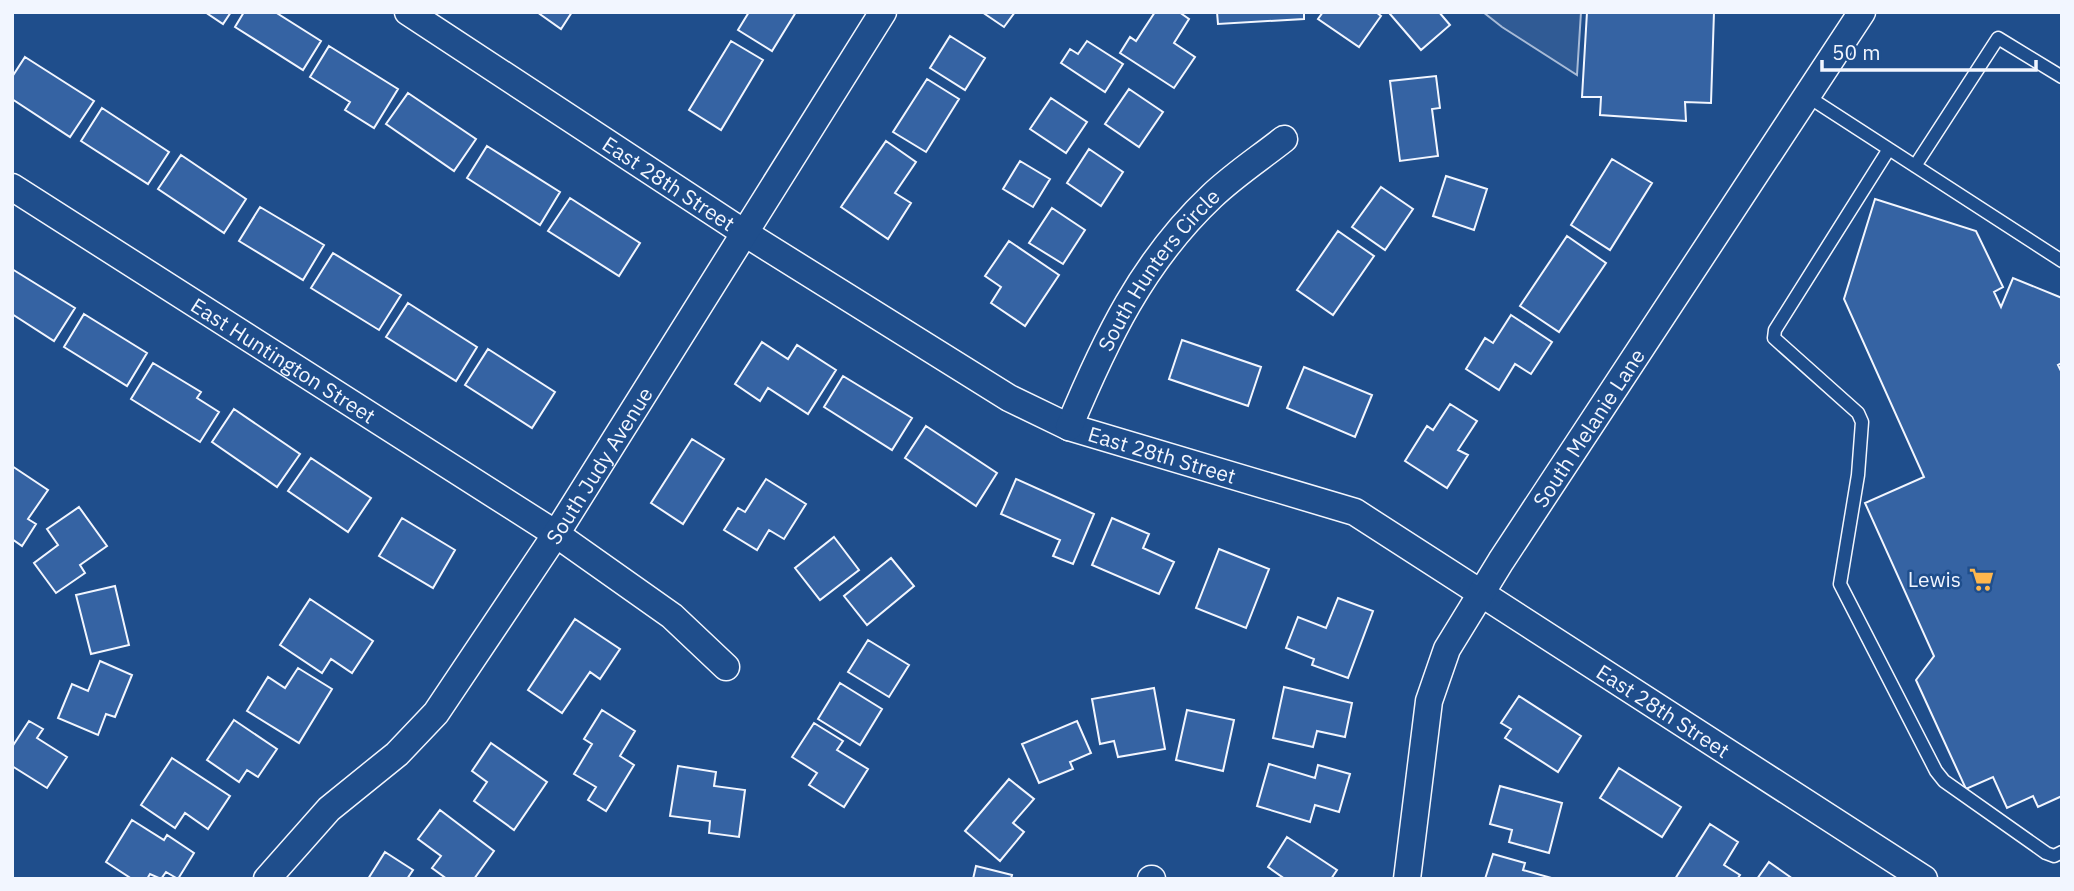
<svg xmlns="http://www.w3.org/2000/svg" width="2074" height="891" viewBox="0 0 2074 891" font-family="'IBM Plex Sans',sans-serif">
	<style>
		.built { fill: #305b95; stroke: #a8bbd7; stroke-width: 2 }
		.building { fill: #3563a3; stroke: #f2f6ff; stroke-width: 2 }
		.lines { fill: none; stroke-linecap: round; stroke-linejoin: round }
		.service-casing { stroke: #f2f6ff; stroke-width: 15 }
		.minor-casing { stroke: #f2f6ff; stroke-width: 29 }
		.service { stroke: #1f4e8c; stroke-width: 12 }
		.minor { stroke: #1f4e8c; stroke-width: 26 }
		.labels { text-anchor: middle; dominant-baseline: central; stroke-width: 5; stroke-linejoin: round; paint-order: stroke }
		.street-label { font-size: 21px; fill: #f2f6ff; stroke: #1f4e8c }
		.poi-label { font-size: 21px; fill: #f2f6ff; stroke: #1f4e8c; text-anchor: end }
	</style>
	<rect width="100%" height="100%" fill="#1f4e8c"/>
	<path class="built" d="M1483,12H1581L1577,75L1502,27Z"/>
	<path class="building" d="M205,12H231L223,24Z
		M244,12H275L321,41L303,70L235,27Z
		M537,12H572L561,29Z
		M749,12H796L772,51L738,30Z
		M982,12H1015L1004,27Z
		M1155,12H1179L1189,19L1174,43L1195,57L1174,88L1120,53L1130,37L1136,41Z
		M1217,12H1304V19L1218,24Z
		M1323,12H1376L1381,16L1359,47L1318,19Z
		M1392,12H1439L1450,25L1421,50L1390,14Z
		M1587,12H1714L1711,103L1685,102L1686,121L1600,115L1601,97H1582Z
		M950,36L985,58L965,90L930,68Z
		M731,41L763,60L721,130L689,110Z
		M1087,41L1123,64L1105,92L1061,63L1070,49L1078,54Z
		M329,46L398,89L374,128L345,110L350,102L310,77Z
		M25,57L94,101L70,137L12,99V77Z
		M1436,76L1440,108L1432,109L1438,156L1400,161L1390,81Z
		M927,79L959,99L926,152L893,132Z
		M1129,89L1163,112L1139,147L1105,124Z
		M408,93L476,139L454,171L386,124Z
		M1051,98L1087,122L1066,153L1030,129Z
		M102,108L169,152L148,184L81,141Z
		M886,141L916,162L895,193L911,203L888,239L841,207Z
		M487,146L560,192L540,225L467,178Z
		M1089,149L1123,172L1101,206L1067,183Z
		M181,155L246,199L224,233L158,189Z
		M1612,159L1652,183L1610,250L1571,225Z
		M1020,161L1050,179L1033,207L1003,189Z
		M1446,176L1487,189L1474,230L1433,216Z
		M1381,187L1413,209L1385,250L1352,227Z
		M570,198L640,243L619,276L548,231Z
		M1875,199L1976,231L2003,287L1994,292L2001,307L2013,278L2062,298V363L2058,365L2062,373V796L2038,807L2033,796L2007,808L1993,777L1966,789L1916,680L1934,656L1865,503L1924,477L1844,299Z
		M260,207L324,245L303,280L239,241Z
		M1052,208L1085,230L1063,264L1029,243Z
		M1338,231L1374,256L1333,315L1297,290Z
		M1567,236L1606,263L1559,332L1520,306Z
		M1009,241L1059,275L1025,326L991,303L1001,287L985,276Z
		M333,253L401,295L379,330L311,288Z
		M12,269L75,308L54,341L12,314Z
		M408,303L477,347L456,381L386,337Z
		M84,314L147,353L127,386L64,347Z
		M1511,315L1552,342L1531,374L1515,364L1499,390L1466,369L1485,338L1493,343Z
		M1182,340L1261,367L1248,406L1169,379Z
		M762,342L788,359L797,345L836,370L808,414L768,388L760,401L735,384Z
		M488,349L555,392L532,428L465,385Z
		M153,363L201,392L197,398L219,412L200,442L131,399Z
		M1304,367L1372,395L1355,437L1287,408Z
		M843,376L912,418L892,450L824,407Z
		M1450,404L1477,421L1458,450L1468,455L1447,488L1405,461L1427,426L1433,430Z
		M234,409L300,454L277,487L212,442Z
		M926,426L997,473L976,506L905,458Z
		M692,439L724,459L683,524L651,503Z
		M311,458L371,498L348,532L288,491Z
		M12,466L48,490L28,519L36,524L22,546L12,539Z
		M766,479L806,504L784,539L769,530L757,550L724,530L738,508L745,512Z
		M1016,479L1094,514L1073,564L1053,556L1060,540L1001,514Z
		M79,507L107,546L80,565L85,573L56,593L34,563L58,545L47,529Z
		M402,518L455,550L433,588L379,556Z
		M1112,518L1149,534L1143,548L1174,562L1159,594L1092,565Z
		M834,537L859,570L820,600L795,568Z
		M1219,549L1269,569L1246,628L1196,608Z
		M891,558L914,586L867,625L844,596Z
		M115,586L129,645L91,654L76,595Z
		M1338,598L1373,611L1348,678L1312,665L1314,659L1286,648L1298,617L1326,628Z
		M310,599L373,641L352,673L331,659L322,673L280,645Z
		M575,619L620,649L600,679L590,672L562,713L528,690Z
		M868,640L909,665L889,697L848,672Z
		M100,661L132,675L115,717L106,714L98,735L58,718L72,684L88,691Z
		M298,668L332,689L299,743L247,711L268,677L285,688Z
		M840,683L882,709L860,745L818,719Z
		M1284,687L1352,703L1345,737L1317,731L1313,747L1273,738Z
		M1154,688L1165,749L1118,757L1114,741L1100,744L1092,699Z
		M1519,696L1581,736L1558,772L1505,738L1511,729L1501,723Z
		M602,710L635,731L620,756L634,765L606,811L588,800L596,787L574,774L592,744L584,739Z
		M1187,710L1234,720L1223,771L1176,760Z
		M234,720L277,749L258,777L247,770L239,782L207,760Z
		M29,721L43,729L37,738L67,757L47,788L12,766V747Z
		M1077,721L1091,753L1070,762L1073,769L1039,783L1022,744Z
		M814,723L843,741L837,750L868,769L844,807L809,785L817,773L792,757Z
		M491,743L547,782L514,830L474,801L487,782L472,771Z
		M172,758L230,796L208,829L185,813L175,828L141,805Z
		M1269,764L1315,778L1318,765L1350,774L1339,812L1315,805L1310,822L1257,806Z
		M678,766L716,772L714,786L745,790L739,837L709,833L710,821L670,816Z
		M1619,768L1681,807L1662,837L1600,798Z
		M1009,779L1034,799L1013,823L1024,832L1000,861L965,831Z
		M1500,786L1562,803L1549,853L1509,842L1512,830L1490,824Z
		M440,810L494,851L474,879H447L432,868L441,856L418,839Z
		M132,820L164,840L167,835L194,853L178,879L166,872L161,879L150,874L147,879H132L106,862Z
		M1710,824L1738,842L1724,865L1740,875L1737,879H1675Z
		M1287,837L1337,870L1331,879H1285L1268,867Z
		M385,852L413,870L407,879H368Z
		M1493,854L1525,863L1523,870L1555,879H1485Z
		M1769,862L1793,879H1757Z
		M976,866L1012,875L1011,879H973Z"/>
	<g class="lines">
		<defs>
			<path id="service" d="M1807,96L2062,261
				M1889,149L1775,330L1774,338L1858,413L1862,422L1858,475L1840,584L1936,771L1944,781L2046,853L2054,856L2062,852
				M1915,166L1998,38L2062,77"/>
			<g id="minor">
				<path id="s1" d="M408,12L743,232L1009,398L1069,427L1355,512L1924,879"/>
				<path id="s2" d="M12,187L556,534L672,616L726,667"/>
				<path id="s3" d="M1069,427C1105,341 1142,262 1212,196C1234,175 1260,158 1284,139"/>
				<path id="s4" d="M267,879L329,809L397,754L436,713L556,534L883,12"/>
				<path d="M1151,879H1152"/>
				<path id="s5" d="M1407,879L1429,701L1447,649L1501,561L1862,12"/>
			</g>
		</defs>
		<use href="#service" class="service-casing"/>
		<use href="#minor" class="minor-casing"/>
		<use href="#service" class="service"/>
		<use href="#minor" class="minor"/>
	</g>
	<defs>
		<symbol id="supermarket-bare" viewBox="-9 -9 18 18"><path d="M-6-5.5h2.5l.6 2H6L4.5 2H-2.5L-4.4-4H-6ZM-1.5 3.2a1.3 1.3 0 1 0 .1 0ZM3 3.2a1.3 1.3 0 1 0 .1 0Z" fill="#ffb74d" stroke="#1f4e8c" stroke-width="2.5" paint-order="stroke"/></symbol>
	</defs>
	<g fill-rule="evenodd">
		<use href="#supermarket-bare" x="1964" y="562" width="35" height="35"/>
	</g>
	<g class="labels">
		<g class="street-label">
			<text stroke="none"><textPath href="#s1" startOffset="312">East 28th Street</textPath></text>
			<text stroke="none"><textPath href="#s3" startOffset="182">South Hunters Circle</textPath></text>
			<text stroke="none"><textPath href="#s2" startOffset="322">East Huntington Street</textPath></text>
			<text stroke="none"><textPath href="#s5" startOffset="497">South Melanie Lane</textPath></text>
			<text stroke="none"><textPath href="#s1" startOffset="878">East 28th Street</textPath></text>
			<text stroke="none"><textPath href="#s4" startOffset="534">South Judy Avenue</textPath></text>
			<text stroke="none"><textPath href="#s1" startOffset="1446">East 28th Street</textPath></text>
		</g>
		<g class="poi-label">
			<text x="1961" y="579">Lewis</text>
		</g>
	</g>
	<rect width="2074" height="891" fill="none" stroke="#f2f6ff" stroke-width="28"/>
	<path d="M1822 60v10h214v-10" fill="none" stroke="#f2f6ff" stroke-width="3.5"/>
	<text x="1832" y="60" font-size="21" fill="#f2f6ff" stroke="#1f4e8c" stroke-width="5" paint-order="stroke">50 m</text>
</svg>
